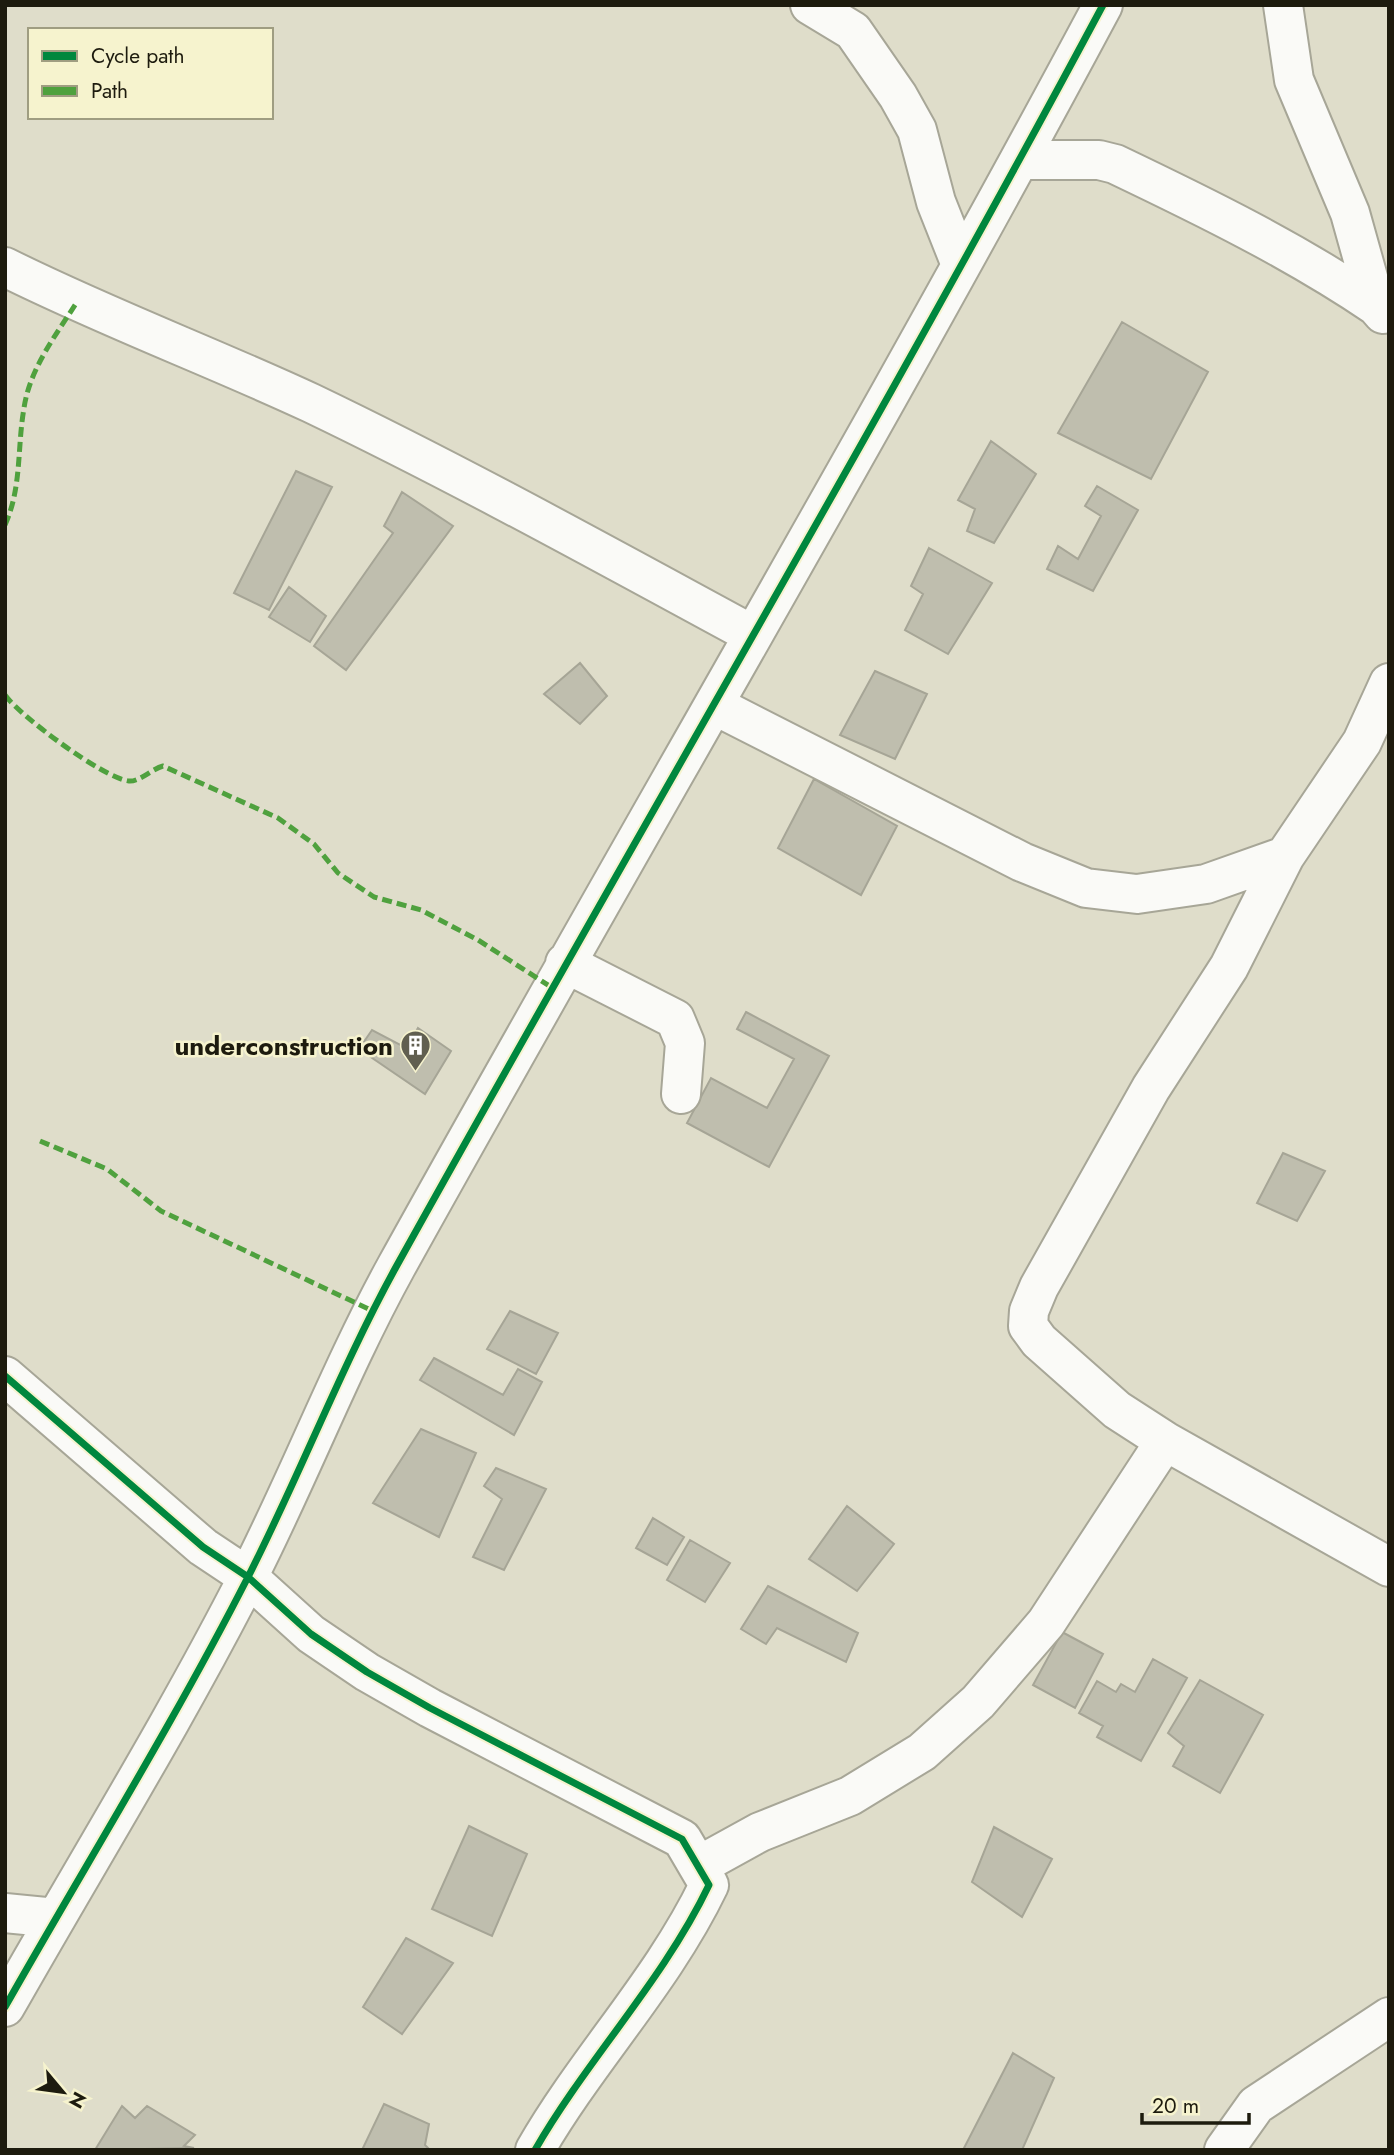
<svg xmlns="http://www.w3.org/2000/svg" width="1394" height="2155" viewBox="0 0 1394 2155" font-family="Jost,sans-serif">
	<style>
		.building { fill: #bfbeae; stroke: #a6a596; stroke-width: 2 }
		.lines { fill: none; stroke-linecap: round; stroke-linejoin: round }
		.minor-casing { stroke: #a7a697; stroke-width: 42 }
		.minor { stroke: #fafaf7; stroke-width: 38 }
		.quiet { stroke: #4fa13e; stroke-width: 5; stroke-dasharray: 10 5; stroke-linecap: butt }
		.cycleway-casing { stroke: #f6f3ce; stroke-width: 11 }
		.cycleway { stroke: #00873e; stroke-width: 7 }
		.labels { text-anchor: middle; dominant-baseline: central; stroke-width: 5; stroke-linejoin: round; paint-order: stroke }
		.poi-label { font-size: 26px; font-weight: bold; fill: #1d1b0e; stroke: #f6f3ce; text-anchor: end }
	</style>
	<rect width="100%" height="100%" fill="#dfddca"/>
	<path class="building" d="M1122,322L1208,372L1151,479L1058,433Z
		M991,441L1036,474L994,543L967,531L975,509L958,500Z
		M296,471L332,487L269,610L234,593Z
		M1097,486L1138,510L1093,591L1047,569L1058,546L1078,559L1101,516L1085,506Z
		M402,492L453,526L346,670L314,646L393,533L384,526Z
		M929,548L992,583L948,654L905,630L923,594L911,586Z
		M289,587L326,616L310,642L269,617Z
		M580,663L607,696L580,724L544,694Z
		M875,671L927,694L895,759L840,735Z
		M814,779L897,826L861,895L778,848Z
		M746,1012L829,1056L769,1167L687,1123L711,1078L767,1108L794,1059L737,1029Z
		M418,1028L451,1051L425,1094L359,1049L372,1030L406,1048Z
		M1283,1153L1325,1171L1297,1221L1257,1203Z
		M510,1311L558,1333L536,1374L487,1349Z
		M434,1358L503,1395L518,1369L542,1382L514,1435L420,1380Z
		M421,1429L476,1453L439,1537L373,1503Z
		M496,1468L546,1489L504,1570L473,1557L502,1499L484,1486Z
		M847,1506L894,1544L857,1591L809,1559Z
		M653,1518L684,1537L667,1565L636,1548Z
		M690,1540L730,1563L705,1602L667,1580Z
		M768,1586L858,1633L846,1662L777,1628L766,1644L741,1629Z
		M1062,1632L1103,1654L1075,1708L1033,1685Z
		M1153,1659L1187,1678L1141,1761L1097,1737L1103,1726L1079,1713L1097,1681L1116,1692L1121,1684L1135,1692Z
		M1200,1680L1263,1715L1220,1793L1173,1766L1184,1746L1168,1733Z
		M469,1826L527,1854L492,1936L432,1909Z
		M994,1827L1052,1859L1022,1917L972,1882Z
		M406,1938L453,1963L402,2034L363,2007Z
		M1013,2053L1054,2078L1022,2150H963Z
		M384,2104L429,2124L425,2145L430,2150H362Z
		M122,2106L135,2118L147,2106L195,2135L184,2146L194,2148L95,2150Z"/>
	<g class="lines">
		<defs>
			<path id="minor" d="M810,5L853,31L898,96L917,130L936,202L961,265
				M1283,5L1294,80L1350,213L1376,306L1383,314
				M1021,160H1099L1115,164C1205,207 1293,250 1376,306
				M5,267C105,317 210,356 311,403C461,475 607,556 753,635
				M1389,683L1362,742L1285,856L1229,967L1151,1088L1039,1287L1029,1311L1028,1326L1039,1341L1117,1410L1165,1441L1389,1567
				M714,705L1022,862L1086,888L1137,894L1206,884L1285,856
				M565,963L675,1019L685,1043L681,1094
				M5,1376L203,1547L248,1577L311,1634L367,1672L430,1708L682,1839L709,1885C663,1981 588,2058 535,2150
				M700,1865L760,1832L850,1796L922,1752L978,1702L1046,1623L1165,1441
				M5,1913L56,1918
				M5,2007C86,1864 173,1724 248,1577C300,1475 341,1367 396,1267C630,845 876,430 1103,5
				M1224,2150L1256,2105L1389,2017"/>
		</defs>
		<use href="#minor" class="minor-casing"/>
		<use href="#minor" class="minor"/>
		<path class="quiet" d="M5,525C22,487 17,448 24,408C30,368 56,335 77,302
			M5,695C20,716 103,778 129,781C139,782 152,769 163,766L278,818L314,844L338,873L374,897L421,910L478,940L551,987
			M40,1141L107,1169L161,1211L375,1312"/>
		<defs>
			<path id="cycleway" d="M5,1376L203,1547L248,1577L311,1634L367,1672L430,1708L682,1839L709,1885C663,1981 588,2058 535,2150
				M5,2007C86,1864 173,1724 248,1577C300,1475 341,1367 396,1267C630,845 876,430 1103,5"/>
		</defs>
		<use href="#cycleway" class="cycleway-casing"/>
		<use href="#cycleway" class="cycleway"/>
	</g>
	<defs>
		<symbol id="building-pin" viewBox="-11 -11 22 30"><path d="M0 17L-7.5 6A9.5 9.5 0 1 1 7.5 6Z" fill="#615f50" stroke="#f6f3ce"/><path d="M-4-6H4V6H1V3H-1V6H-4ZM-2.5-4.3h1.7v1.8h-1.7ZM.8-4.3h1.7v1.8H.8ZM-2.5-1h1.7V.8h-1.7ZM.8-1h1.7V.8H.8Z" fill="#fff"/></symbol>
	</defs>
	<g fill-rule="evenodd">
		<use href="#building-pin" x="398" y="1028" width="35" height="47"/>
	</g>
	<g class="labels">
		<g class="poi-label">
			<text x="393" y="1046">underconstruction</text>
		</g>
	</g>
	<rect width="1394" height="2155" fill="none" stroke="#1d1b0e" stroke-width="14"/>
	<rect x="28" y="28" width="245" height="91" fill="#f6f3ce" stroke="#9f9d81" stroke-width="2"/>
	<rect x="42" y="51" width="35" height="10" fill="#00873e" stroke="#9f9d81" stroke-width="2"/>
	<text x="91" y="63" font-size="21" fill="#1d1b0e">Cycle path</text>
	<rect x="42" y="86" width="35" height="10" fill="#4fa13e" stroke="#9f9d81" stroke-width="2"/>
	<text x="91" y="98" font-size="21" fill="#1d1b0e">Path</text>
	<g transform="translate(63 2092) rotate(119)" stroke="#f6f3ce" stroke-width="5" paint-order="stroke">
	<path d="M0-5L12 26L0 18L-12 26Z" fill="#1d1b0e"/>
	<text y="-10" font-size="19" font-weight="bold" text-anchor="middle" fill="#1d1b0e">N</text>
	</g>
	<path d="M1142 2113v10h107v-10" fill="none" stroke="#1d1b0e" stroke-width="3.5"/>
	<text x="1152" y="2113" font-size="21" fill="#1d1b0e" stroke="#f6f3ce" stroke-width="5" paint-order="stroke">20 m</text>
</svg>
